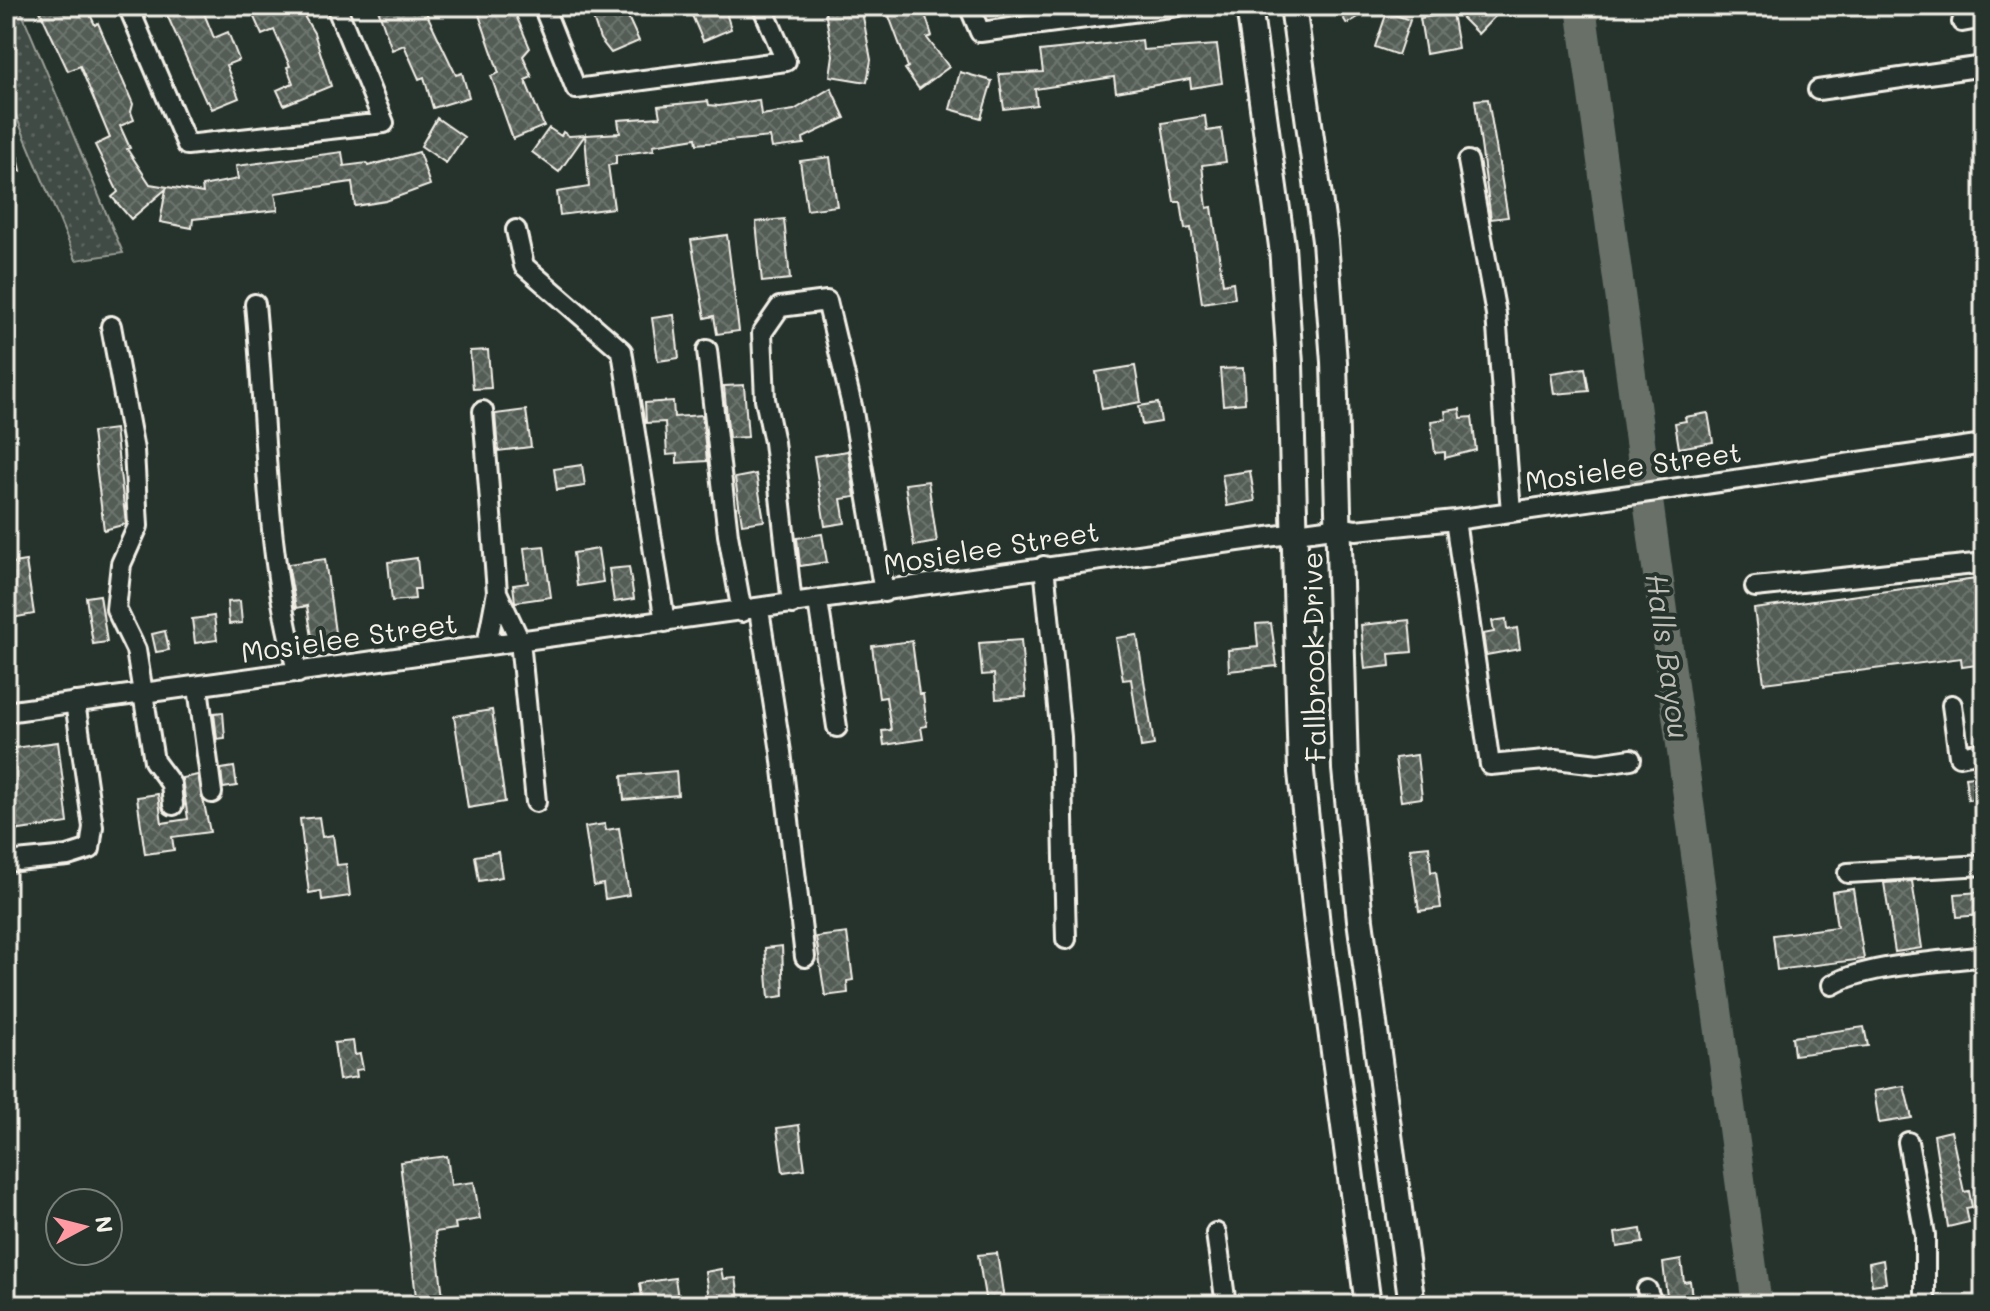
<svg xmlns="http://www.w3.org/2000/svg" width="1990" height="1311" viewBox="0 0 1990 1311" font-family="Mali,sans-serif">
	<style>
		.grass { fill: url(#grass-dots); stroke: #9a9e96; stroke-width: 2 }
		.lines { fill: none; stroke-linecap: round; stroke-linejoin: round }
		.river { stroke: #676f68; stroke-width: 30 }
		.building { fill: url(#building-cross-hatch); stroke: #f4f1e8; stroke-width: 2 }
		.minor-casing { stroke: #f4f1e8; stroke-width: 24 }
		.major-casing { stroke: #f4f1e8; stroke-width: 30 }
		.minor { stroke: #26332d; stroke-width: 18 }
		.major { stroke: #26332d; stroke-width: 24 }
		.labels { text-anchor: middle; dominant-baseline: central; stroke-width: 8; stroke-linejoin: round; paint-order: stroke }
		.street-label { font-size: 28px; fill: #f4f1e8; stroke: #26332d }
		.water-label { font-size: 30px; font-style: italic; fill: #bcbdb5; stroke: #26332d }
	</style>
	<defs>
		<pattern id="grass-dots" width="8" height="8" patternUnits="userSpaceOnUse" patternTransform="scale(2)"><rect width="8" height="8" fill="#414b45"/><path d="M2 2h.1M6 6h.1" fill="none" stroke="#5d6560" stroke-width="1.8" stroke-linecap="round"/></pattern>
		<pattern id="building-cross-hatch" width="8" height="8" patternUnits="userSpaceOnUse" patternTransform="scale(2)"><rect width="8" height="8" fill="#525c55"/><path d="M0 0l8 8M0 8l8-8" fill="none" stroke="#6c746d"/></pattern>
	</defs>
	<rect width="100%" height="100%" fill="#26332d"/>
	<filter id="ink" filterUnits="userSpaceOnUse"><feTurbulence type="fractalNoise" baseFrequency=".0125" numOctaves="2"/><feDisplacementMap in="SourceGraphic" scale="16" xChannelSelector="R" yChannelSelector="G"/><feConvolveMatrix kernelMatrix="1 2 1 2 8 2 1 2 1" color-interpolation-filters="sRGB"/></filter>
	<g filter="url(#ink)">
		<path class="grass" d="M6,6H19L123,253L76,260L6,92Z"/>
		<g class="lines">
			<path class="river" d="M1581,6L1757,1305"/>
		</g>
		<path class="building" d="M45,6H86L95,25L98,23L133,104L131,112L134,120L120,126L130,148L127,149L150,184L203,193L202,186L238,179L236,166L342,152L344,166L367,163L368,166L419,152L430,185L386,201L355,206L352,182L275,193L278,210L193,219L192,228L160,222L166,189L131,219L112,197L118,192L95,145L110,138L80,66L68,71L39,9Z
			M163,6H201L214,38L228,32L239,60L226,65L239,98L212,109L208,101L206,102Z
			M249,6H298L314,33L331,86L284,105L277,90L293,83L287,67L290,66L274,30L262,35Z
			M377,6H423L456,75L462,73L469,97L433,108L424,77L419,79L404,45L392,50Z
			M476,6H512L530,48L523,56L532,77L525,80L544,126L513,139L491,76L499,73Z
			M589,6H623L639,41L611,53L600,39Z
			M688,6H724L731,29L703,41Z
			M824,6H861L871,60L867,82L830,76L833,55Z
			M917,6H922L927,20L932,36L927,38L949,67L919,89L905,69L908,67L889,16Z
			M1336,6H1375L1347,24Z
			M1450,6H1505L1478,34Z
			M1387,12L1410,20L1398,55L1375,47Z
			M1452,13L1458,48L1426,54L1420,18Z
			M1142,40L1143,50L1217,45L1222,83L1191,88L1190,79L1116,92L1114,77L1035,89L1037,105L1004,109L999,74L1043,72L1040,51Z
			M960,72L992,81L981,118L950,109Z
			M831,88L845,118L803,138L804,144L772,148L770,137L697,144L696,138L653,145L654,150L616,155V164L608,165L614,208L560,215L557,192L589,187L585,135L559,172L532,152L549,128L561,136L563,132L569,136L620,133L618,120L660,117L658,106L708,101L709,105L719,106L759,100L761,115L794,110Z
			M1488,99L1508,217L1491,219L1475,100Z
			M1205,116L1207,131L1221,129L1226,162L1202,165L1207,208L1212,207L1223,284L1233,282L1235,298L1202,303L1191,228L1185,229L1181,202H1174L1162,123Z
			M437,118L464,137L446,163L421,146Z
			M6,129H12L21,171L6,174Z
			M830,157L837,206L807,210L800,161Z
			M784,219L790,279L762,282L756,222Z
			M727,235L739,331L717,334L714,316L705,318L691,240Z
			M674,315L679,358L658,361L652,318Z
			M488,350L491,388L473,389L470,351Z
			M1135,366L1141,402L1102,409L1096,372Z
			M1243,368L1245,403L1223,405L1220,369Z
			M1585,368L1589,391L1554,394L1551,373Z
			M744,385L748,437L729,438L724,386Z
			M673,401L674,417L702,415L707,461L677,463V454L667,455L665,422L646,423L645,403Z
			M1158,403L1161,422L1142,425L1139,406Z
			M1460,409L1461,418L1472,417L1476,450L1445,458V452L1435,453L1431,421L1446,419L1445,411Z
			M526,410L531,447L498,451L495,414Z
			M1708,413L1713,442L1679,448L1675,423L1686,421L1685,417Z
			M115,429L126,524L104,530L92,432Z
			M848,451L855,497L841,499L845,523L825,526L814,456Z
			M582,465L585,486L557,490L554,469Z
			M1250,471L1255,501L1227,506L1222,475Z
			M756,474L764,521L742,524L735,478Z
			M928,481L937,542L914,546L905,484Z
			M822,534L827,562L800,566L797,538Z
			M544,546L551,597L515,602L513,585L528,583L524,548Z
			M598,549L603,582L577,586L573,553Z
			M417,558L420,589H414L415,599L392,601L388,562Z
			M325,559L336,640L313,644L307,606L296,608L288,564Z
			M26,561L34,614L6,619V564Z
			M629,567L634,599L614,602L609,569Z
			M1984,578V664L1962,667L1961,658L1764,683L1754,609Z
			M100,595L107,642L93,644L86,597Z
			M240,601L242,623L229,624L227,602Z
			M214,616L217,640L195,643L192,619Z
			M1506,619L1507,630L1517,628L1520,649L1486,655L1483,634L1494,632L1492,621Z
			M1409,620L1412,652L1389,654L1390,666L1365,669L1361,625Z
			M1271,623L1277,666L1229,671L1228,650L1258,647L1256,624Z
			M165,631L169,650L156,652L152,634Z
			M1137,635L1154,745L1141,747L1131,679L1123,680L1116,638Z
			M1021,640L1026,697L996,699L994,674L982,675L979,643Z
			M912,641L919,694H923L927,726L921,727L923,739L884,745L882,731L891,730L886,697L879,698L872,646Z
			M492,710L505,802L468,808L454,716Z
			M223,712L225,738L217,739L214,713Z
			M58,742L68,823L6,832V749Z
			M1417,755L1422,798L1401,801L1395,758Z
			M234,767L237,786L223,788L221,769Z
			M676,771L678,795L624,800L622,776Z
			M198,775L210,832L172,837L174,850L145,854L137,797L158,794L162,823L188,819L182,778Z
			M1984,775V797L1968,800L1965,777Z
			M319,817L322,837L333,835L337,865L346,864L350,896L322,900L321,891L309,893L300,819Z
			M605,824L606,830L619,828L629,895L605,899L603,884L594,886L585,827Z
			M1429,846L1431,872L1436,871L1441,908L1419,911L1410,848Z
			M498,852L502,877L479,881L475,856Z
			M1912,881L1922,948L1895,952L1884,883Z
			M1853,889L1864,959L1777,970L1773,935L1837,927L1832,892Z
			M1979,892L1981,915L1957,917L1955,894Z
			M847,933L853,980L847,981L848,993L825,996L816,937Z
			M782,946L784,996L769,998L765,948Z
			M1864,1027L1868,1046L1794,1055L1792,1037Z
			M353,1041L355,1055L360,1054L363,1069L356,1070L357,1077L339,1080L334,1043Z
			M1904,1086L1912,1118L1879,1123L1874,1091Z
			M799,1125L805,1169L783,1172L777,1128Z
			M1951,1131L1964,1192L1969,1191L1972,1207L1966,1208L1969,1222L1948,1227L1934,1135Z
			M447,1156L451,1185L474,1182L480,1219L455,1223L456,1229L435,1232L444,1305H417L400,1162Z
			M1641,1229L1643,1243L1617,1247L1615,1233Z
			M997,1253L1004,1300L986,1303L978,1255Z
			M1681,1260L1684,1282L1690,1281L1693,1305H1668L1663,1263Z
			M1883,1260L1886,1283L1872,1285L1869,1263Z
			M721,1269L723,1279L736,1278L740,1305H710L705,1272Z
			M675,1278L679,1305H643L640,1283Z"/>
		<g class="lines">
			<defs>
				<path id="minor" d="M128,6L187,145L384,123L336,6
					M543,6L576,89L786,61L762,6
					M969,6L980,32L1178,6
					M1962,22L1984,18
					M1818,90L1984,66
					M1468,161L1496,314L1511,512
					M516,230L524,266L622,351L665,622
					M255,304C267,426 264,553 298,673
					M111,326L134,450L138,526L121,564L116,609L136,650L154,761L171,784L173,805
					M707,350L728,535L742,612
					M483,411L497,592
					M1455,520L1490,765L1556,759L1598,764L1631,759
					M1044,566L1061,737L1066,939
					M1755,587L1984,563
					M818,601L837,727
					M792,604L774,442L765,399L762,333L780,307L827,301L852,406L884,592
					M759,610L781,752L805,957
					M487,645L497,592L520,641L536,802
					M198,687L212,793
					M1952,705L1959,756L1984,752
					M6,712L1340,527L1356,530L1455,520L1984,444
					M6,862L68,856L90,849L93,827L75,702
					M1848,873L1984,865
					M1832,985C1867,964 1942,962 1984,956
					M1908,1142L1925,1235V1305
					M1216,1233L1226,1305
					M1647,1290L1653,1305"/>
				<path id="major" d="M1249,6L1282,246L1290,364L1301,772L1317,925L1368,1305
					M1293,6L1325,241L1334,362L1345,769L1360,920L1412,1305"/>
			</defs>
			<use href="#minor" class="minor-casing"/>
			<use href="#major" class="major-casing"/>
			<use href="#minor" class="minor"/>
			<use href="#major" class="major"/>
		</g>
	</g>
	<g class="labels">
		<g class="street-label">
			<text transform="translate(1633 466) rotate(-8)">Mosielee Street</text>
			<text transform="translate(991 547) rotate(-9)">Mosielee Street</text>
			<text transform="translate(349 637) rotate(-8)">Mosielee Street</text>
			<text transform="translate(1313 657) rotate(-91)">Fallbrook Drive</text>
		</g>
		<g class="water-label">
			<text transform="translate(1669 656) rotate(82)">Halls Bayou</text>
		</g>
	</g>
	<rect width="1990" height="1311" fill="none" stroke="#26332d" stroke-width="32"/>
	<rect x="16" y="16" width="1958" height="1279" fill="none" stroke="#f4f1e8" stroke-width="3" filter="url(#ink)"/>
	<g transform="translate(84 1227) rotate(83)"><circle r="38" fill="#26332d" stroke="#787f78" stroke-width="2"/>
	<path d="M0-6L14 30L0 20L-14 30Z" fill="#ff9aa2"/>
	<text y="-12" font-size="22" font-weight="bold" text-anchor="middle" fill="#f4f1e8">N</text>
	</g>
</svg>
